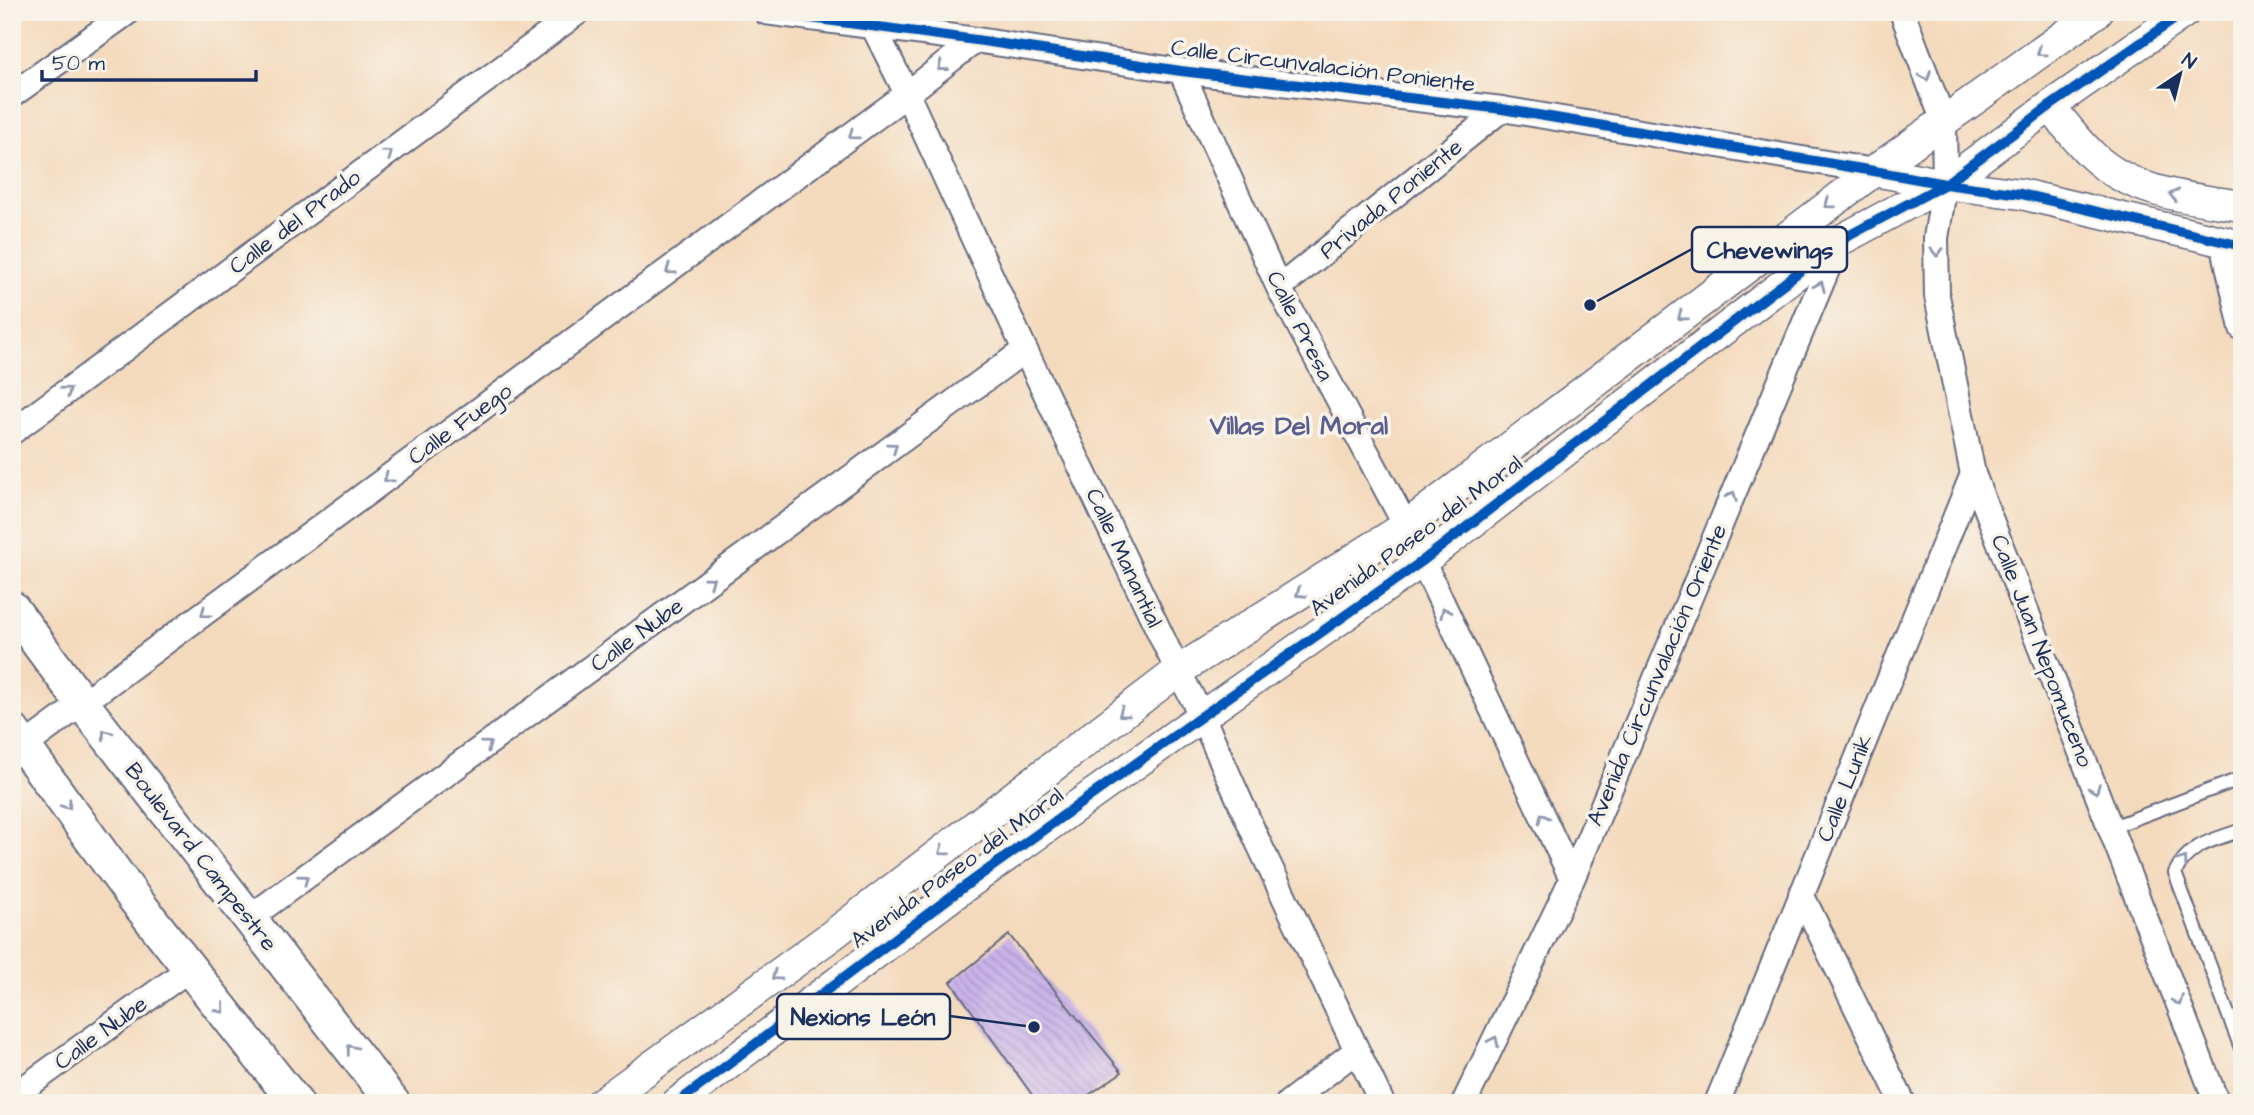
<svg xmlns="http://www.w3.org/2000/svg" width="2254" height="1115" viewBox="0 0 2254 1115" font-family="'Architects Daughter',sans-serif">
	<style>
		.building { fill: url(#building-back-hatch) }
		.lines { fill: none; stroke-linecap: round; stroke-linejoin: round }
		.service-casing { stroke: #676b7f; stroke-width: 16 }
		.minor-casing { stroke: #676b7f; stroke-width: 28 }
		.tertiary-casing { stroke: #676b7f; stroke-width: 33 }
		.secondary-casing { stroke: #676b7f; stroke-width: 37 }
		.service { stroke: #fff; stroke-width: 12 }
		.minor { stroke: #fff; stroke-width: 24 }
		.tertiary { stroke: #fff; stroke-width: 30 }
		.secondary { stroke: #fff; stroke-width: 33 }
		.cycleway-casing { stroke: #f7f3e8; stroke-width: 15 }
		.cycleway { stroke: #0057b8; stroke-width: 10 }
		.oneway { stroke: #8d97ae }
		.labels { text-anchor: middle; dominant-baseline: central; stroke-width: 7; stroke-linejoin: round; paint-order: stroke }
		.street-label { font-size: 23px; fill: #1b2f5e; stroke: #f7f3e8 }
		.quarter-label { font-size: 26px; font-weight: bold; fill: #595e8f; stroke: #f7f3e8 }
		.leader { fill: none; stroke: #1b2f5e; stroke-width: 2.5 }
		.callout-dot { fill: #1b2f5e; stroke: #f7f3e8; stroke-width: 2.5 }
		.callout { fill: #f7f3e8; stroke: #1b2f5e; stroke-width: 2.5 }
		.callout-label { font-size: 24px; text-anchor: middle; font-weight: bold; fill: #1b2f5e }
	</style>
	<defs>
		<pattern id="building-back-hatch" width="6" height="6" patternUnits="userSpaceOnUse" patternTransform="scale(1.75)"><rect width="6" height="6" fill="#cbb4eb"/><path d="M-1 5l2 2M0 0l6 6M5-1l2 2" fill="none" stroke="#a493c2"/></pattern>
	</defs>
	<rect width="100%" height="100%" fill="#f7f3e8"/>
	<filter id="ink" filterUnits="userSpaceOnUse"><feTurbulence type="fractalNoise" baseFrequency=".0143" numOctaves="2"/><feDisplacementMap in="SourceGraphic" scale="14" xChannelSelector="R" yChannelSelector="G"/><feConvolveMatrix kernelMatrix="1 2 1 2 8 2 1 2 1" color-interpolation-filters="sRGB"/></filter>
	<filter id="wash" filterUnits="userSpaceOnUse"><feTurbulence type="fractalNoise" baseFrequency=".00686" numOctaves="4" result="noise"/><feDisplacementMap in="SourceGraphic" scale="28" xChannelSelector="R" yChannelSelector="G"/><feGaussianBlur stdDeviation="1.57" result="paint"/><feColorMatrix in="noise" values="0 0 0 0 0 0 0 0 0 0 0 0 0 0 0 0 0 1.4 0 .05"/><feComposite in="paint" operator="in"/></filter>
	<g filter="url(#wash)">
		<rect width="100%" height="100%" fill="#f4dabd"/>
		<g id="blocks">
			<path class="building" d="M1009,935L1122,1072L1077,1103H1038L951,982Z"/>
		</g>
	</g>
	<g filter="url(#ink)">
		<use href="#blocks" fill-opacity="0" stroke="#676b7f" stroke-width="2"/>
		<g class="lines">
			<defs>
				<path id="service" d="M2110,828L2242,778
					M2242,830C2214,840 2188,844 2175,873L2242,1051"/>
				<path id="minor" d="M766,12L976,40L1181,71L1502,109L1874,171
					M866,12L907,94L1025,350L1178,671L1202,716L1258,842L1382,1103
					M1902,12L1944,122L1945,184L1936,238L1937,296L1973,474L2217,1103
					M1181,71L1279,288L1406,526L1572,879
					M12,95L128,12
					M2223,243L2242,328
					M1279,288L1502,109
					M12,432L578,12
					M12,755L907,94L976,40
					M1801,894L1903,1103
					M248,919L1025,350
					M12,1097L189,969
					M1288,1103L1357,1050
					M1464,1103L1572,879L1839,241
					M1717,1103L1973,474"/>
				<path id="tertiary" d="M2050,106C2064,123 2077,141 2093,156C2133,194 2190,198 2242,206
					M1874,171L1945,184L2021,194L2242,246
					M601,1103L831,936L1178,671L1406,526L1874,171L2097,12
					M677,1103L961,889L1202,716L1421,562L1839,241L1945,184L2050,106L2185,12"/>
				<path id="secondary" d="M12,608L82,703L393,1103
					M12,730L134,898L296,1103"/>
			</defs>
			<use href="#service" class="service-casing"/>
			<use href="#minor" class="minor-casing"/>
			<use href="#tertiary" class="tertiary-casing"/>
			<use href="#secondary" class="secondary-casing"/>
			<use href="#service" class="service"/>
			<use href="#minor" class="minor"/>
			<use href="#tertiary" class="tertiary"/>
			<use href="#secondary" class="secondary"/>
			<defs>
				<path id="cycleway" d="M766,12L976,40L1181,71L1502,109L1874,171L1945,184L2021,194L2242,246
					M677,1103L961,889L1202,716L1421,562L1839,241L1945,184L2050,106L2185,12"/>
			</defs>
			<use href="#cycleway" class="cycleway-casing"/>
			<use href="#cycleway" class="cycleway"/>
		</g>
		<defs><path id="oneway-chevron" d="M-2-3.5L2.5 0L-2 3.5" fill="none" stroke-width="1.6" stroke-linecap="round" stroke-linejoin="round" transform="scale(1.75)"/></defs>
		<g class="oneway">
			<use href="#oneway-chevron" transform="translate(2041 52) rotate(144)"/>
			<use href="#oneway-chevron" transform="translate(942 67) rotate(142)"/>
			<use href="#oneway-chevron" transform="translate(1926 76) rotate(69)"/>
			<use href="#oneway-chevron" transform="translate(853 135) rotate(144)"/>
			<use href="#oneway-chevron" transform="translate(388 154) rotate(-37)"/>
			<use href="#oneway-chevron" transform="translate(2174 195) rotate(-167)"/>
			<use href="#oneway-chevron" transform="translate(1829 204) rotate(143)"/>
			<use href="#oneway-chevron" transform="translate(1937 252) rotate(89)"/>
			<use href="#oneway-chevron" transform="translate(670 270) rotate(144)"/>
			<use href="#oneway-chevron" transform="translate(1820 286) rotate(-67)"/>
			<use href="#oneway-chevron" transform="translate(1682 316) rotate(143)"/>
			<use href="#oneway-chevron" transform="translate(67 391) rotate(-37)"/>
			<use href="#oneway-chevron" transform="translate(893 447) rotate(-36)"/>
			<use href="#oneway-chevron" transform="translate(388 478) rotate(144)"/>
			<use href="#oneway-chevron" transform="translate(1732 496) rotate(-67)"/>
			<use href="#oneway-chevron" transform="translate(710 581) rotate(-36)"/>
			<use href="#oneway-chevron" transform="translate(1300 593) rotate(147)"/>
			<use href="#oneway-chevron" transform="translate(1445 612) rotate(-115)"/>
			<use href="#oneway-chevron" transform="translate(205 613) rotate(144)"/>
			<use href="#oneway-chevron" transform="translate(1123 713) rotate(143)"/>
			<use href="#oneway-chevron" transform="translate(106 734) rotate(-128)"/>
			<use href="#oneway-chevron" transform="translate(487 745) rotate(-36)"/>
			<use href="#oneway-chevron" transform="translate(2095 789) rotate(69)"/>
			<use href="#oneway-chevron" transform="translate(67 805) rotate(54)"/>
			<use href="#oneway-chevron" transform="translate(1543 818) rotate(-115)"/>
			<use href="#oneway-chevron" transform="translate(943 851) rotate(143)"/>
			<use href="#oneway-chevron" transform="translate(2183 861) rotate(-54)"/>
			<use href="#oneway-chevron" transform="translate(304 879) rotate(-36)"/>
			<use href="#oneway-chevron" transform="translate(776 976) rotate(144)"/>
			<use href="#oneway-chevron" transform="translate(2178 1001) rotate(69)"/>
			<use href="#oneway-chevron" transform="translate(221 1009) rotate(51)"/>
			<use href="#oneway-chevron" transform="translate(1494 1041) rotate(-64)"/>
			<use href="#oneway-chevron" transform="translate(351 1049) rotate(-128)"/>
		</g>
	</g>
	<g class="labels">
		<g class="street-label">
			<text transform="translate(1323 66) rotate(7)">Calle Circunvalación Poniente</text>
			<text transform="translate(1391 199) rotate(-39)">Privada Poniente</text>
			<text transform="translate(295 222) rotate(-37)">Calle del Prado</text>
			<text transform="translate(1300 326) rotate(63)">Calle Presa</text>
			<text transform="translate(460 424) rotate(-36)">Calle Fuego</text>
			<text transform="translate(1416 536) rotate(-36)">Avenida Paseo del Moral</text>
			<text transform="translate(1124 558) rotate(65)">Calle Manantial</text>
			<text transform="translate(637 635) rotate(-36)">Calle Nube</text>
			<text transform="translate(2042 651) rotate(69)">Calle Juan Nepomuceno</text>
			<text transform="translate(1657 675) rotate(-67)">Avenida Circunvalación Oriente</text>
			<text transform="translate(1845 788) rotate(-68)">Calle Lunik</text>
			<text transform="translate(201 857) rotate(52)">Boulevard Campestre</text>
			<text transform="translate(957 868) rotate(-36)">Avenida Paseo del Moral</text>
			<text transform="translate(101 1033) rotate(-36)">Calle Nube</text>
		</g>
		<g class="quarter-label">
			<text x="1299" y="426">Villas Del Moral</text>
		</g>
	</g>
	<path class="leader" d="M1590 305L1692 249M1034 1027L950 1016"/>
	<g class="callout-dot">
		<circle cx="1590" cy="305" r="7"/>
		<circle cx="1034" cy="1027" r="7"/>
	</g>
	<g class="callout">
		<rect x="1692" y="227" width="155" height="45" rx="7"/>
		<rect x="777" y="994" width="173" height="45" rx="7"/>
	</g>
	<g class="callout-label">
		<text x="1770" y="258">Chevewings</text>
		<text x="863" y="1025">Nexions León</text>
	</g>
	<rect width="2254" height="1115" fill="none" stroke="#f7f3e8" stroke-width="42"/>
	<g transform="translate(2180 74) rotate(35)" stroke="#f7f3e8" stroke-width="5" paint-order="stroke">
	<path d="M0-5L12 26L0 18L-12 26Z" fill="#1b2f5e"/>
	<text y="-10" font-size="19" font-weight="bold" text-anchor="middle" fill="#1b2f5e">N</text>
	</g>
	<path d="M42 70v10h214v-10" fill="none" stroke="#1b2f5e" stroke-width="3.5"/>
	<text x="52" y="70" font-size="21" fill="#1b2f5e" stroke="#f7f3e8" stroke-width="5" paint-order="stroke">50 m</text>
</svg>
